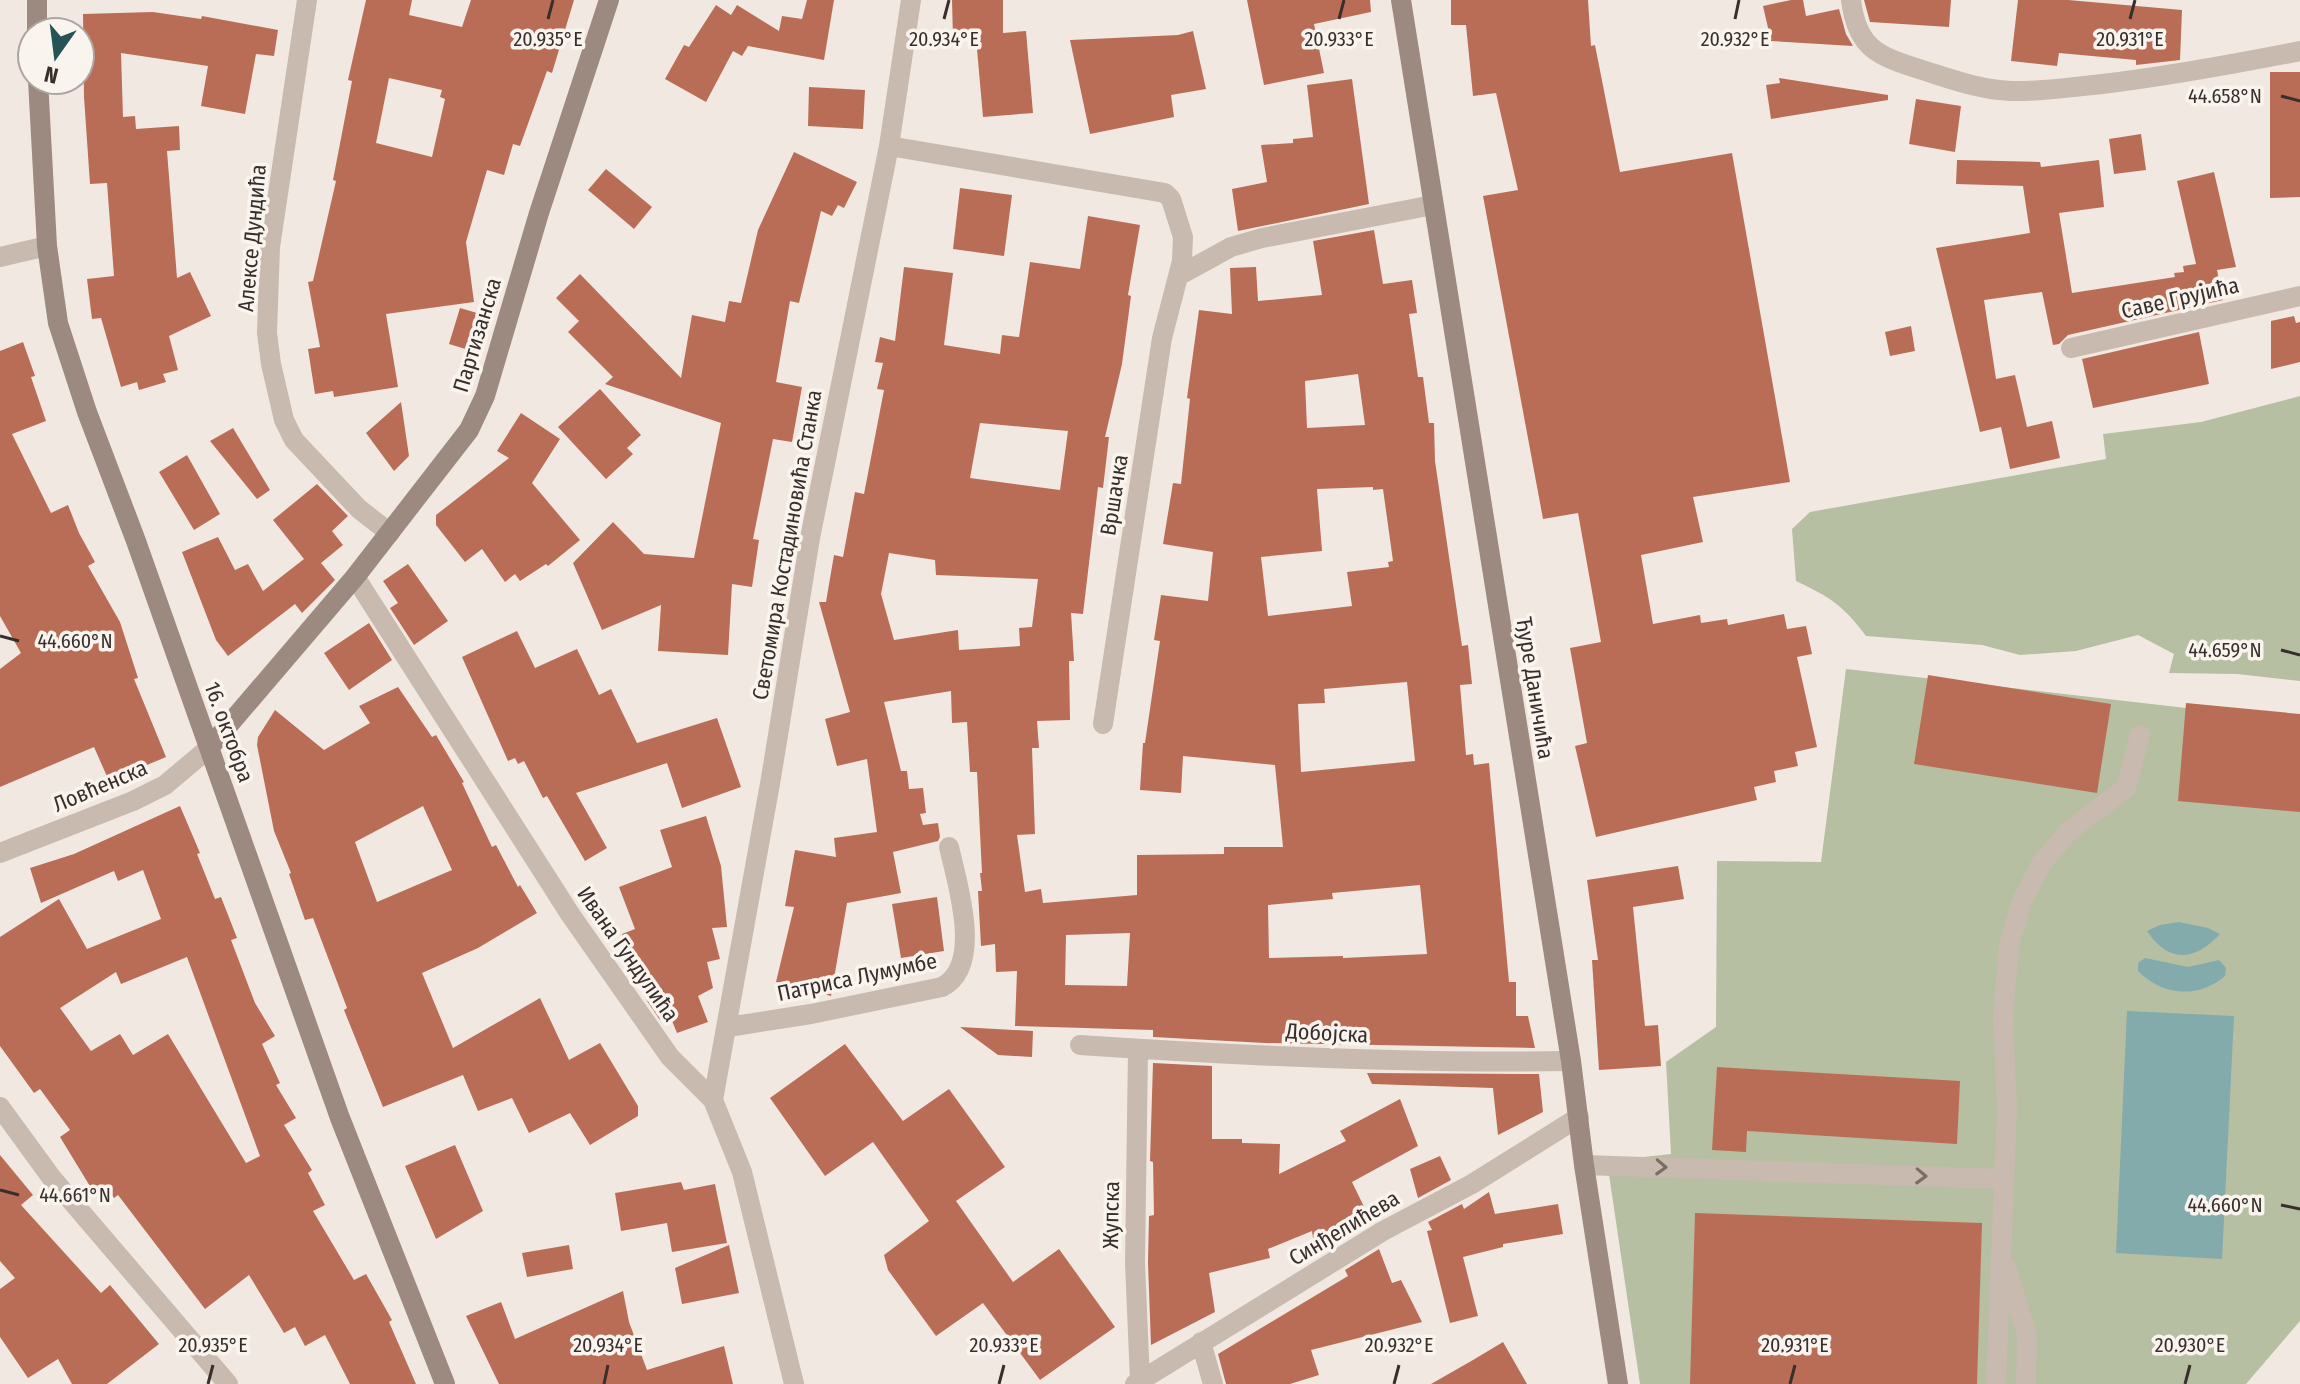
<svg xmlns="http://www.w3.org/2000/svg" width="2300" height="1384" viewBox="0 0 2300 1384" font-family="'Fira Sans Condensed',sans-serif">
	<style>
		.green { fill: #b6bfa2 }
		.water { fill: #83abac }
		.building { fill: #ba6d56; fill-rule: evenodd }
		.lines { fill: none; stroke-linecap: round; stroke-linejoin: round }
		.lane { stroke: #c8baae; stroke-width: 20 }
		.street { stroke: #c8baae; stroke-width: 20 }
		.secondary { stroke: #9c897f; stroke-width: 20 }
		.oneway { stroke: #796e66 }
		.ticks { fill: none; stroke: #382f2c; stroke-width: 3 }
		.labels { text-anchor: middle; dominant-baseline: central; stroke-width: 7; stroke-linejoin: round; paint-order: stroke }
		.street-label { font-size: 22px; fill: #382f2c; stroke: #f9f4ee }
		.ticks-label { font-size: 20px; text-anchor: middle; fill: #382f2c; stroke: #f9f4ee; stroke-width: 7; stroke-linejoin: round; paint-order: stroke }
	</style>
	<rect width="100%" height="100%" fill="#f1e9e1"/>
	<path class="green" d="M2300,396V681L2237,674L2169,673L2174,654L2138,635L2076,651L2020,655L1982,645L1866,636C1844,606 1830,597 1796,581L1792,529L1810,512L2106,459L2103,434L2201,422Z
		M1846,669L2300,721V1321L2246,1384H1640L1607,1161L1671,1154L1666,1062L1716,1027L1717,861L1821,862Z"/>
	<path class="water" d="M2179,922L2208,928L2220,934C2195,961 2169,964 2147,931L2160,925Z
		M2145,958L2188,967L2219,960L2226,968L2225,976C2198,999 2163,996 2138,971V963Z
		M2127,1011L2234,1016L2222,1259L2116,1253Z"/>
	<path class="building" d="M366,0H412L409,15L462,27L471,0H574L552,73L547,71L520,146L513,144L504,175L487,170L466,242L474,302L386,314L398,387L334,397L333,391L315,394L308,349L320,347L308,282L313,281L336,181L333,180L352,81L348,80ZM389,78L442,90L440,97L445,99L432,157L376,143Z
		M807,0H834L824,60L748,46L742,56L733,51L706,102L665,79L684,45L689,47L716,5L731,15L737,5L779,31L782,16L802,19Z
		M952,0H1003V33L1026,31L1033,113L983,117L976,38H953Z
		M1247,0H1370L1371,12L1314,24L1324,73L1264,85Z
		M1451,0H1588L1591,46L1595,45L1620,172L1732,153L1790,482L1693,497L1703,542L1641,555L1653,624L1700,615L1701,623L1727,619L1728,625L1784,614L1787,629L1806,626L1812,654L1797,657L1817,747L1795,752L1798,766L1774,771L1776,782L1754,787L1757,800L1596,837L1575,746L1587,743L1570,648L1601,642L1578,513L1543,519L1483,196L1518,190L1496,93L1473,96L1466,25H1451Z
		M1791,0H1803L1806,16L1839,9L1846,34L1853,46L1771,41L1763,6Z
		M1864,0H1951L1949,27L1870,22Z
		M2018,0H2068L2182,10L2180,60L2136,65V60L2059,53L2057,66L2011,61Z
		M153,12L201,19L202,16L278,30L274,56L256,54L245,114L201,106L208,66L121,53L123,117L135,116L136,129L179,126L180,150L167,151L177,278L190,272L211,316L169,336L178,370L163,374L166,382L139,390L137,382L121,387L101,318L92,319L87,279L114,276L107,183L90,184L84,97L83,14Z
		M1193,31L1206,89L1171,95L1174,117L1090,134L1070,40L1178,35Z
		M2270,72H2300V197L2270,198Z
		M1779,78L1888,95V100L1771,119L1766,85L1780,83Z
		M1352,79L1369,204L1238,231L1232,189L1267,182L1261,145L1293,143V139L1313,137L1307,85Z
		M809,87L865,90L863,129L808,126Z
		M1916,99L1961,106L1955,152L1909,144Z
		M2141,134L2146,170L2114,174L2109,139Z
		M794,152L857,182L844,208L838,205L832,216L821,211L799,303L790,301L776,382L802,387L792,442L773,439L753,539L759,540L752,587L732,584L728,655L658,651L661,605L602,630L573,563L613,522L644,554L694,558L721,423L605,384L613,377L568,332L579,321L556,298L580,274L681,378L692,315L725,322L729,301L741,303L758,230Z
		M1957,160L2040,162L2041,167L2099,160L2104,207L2059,213L2072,293L2175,277L2174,273L2184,272L2183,266L2196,264L2177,181L2214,172L2236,267L2217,270L2223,300L2068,335L2059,344L2053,345L2042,292L1984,300L1996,379L2015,375L2027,427L2052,421L2060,458L2010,469L2001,427L1980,432L1936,248L2030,233L2023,186L1956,184Z
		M606,169L652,207L634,229L588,190Z
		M960,188L1012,195L1004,256L953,249Z
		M1088,216L1140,225L1128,295L1131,296L1122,364L1105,437H1109L1103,488L1098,487L1083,614L1071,613L1074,661H1069L1070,720L1037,721L1039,748H1032L1035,834L1017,835L1025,892L1041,889L1043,903L1137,895V855L1224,854V847H1283L1275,765L1183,756L1181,793L1140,790L1143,743H1145L1160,641L1154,640L1161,595L1208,601L1213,552L1163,544L1173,483L1181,484L1190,399L1187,398L1199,310L1232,314L1230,268L1256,267L1258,301L1322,295L1313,241L1374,230L1383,284L1412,280L1417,313L1409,314L1418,377H1423L1429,423H1434L1435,461L1462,646L1468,645L1472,684L1460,685L1466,755L1473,754L1474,765L1489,763L1509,982H1516V1016H1528L1535,1048L1265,1043L1153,1037V1030L1015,1026L1017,971L996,972L995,944L981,946L978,891H982L980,873H982L977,772H970L967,722L952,723L951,691L884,702L901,771H907L909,789L923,788L926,813L920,814L923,825L938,823L940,837L938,841L893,852L901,893L847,903L831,996L776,982L794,907L785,906L795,850L836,857L834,838L877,832L867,759L837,766L825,719L850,712L819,602H826L834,555L843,557L855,492L864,494L884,390L877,389L883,363L875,362L880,337L895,341L904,267L953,273L944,345L1000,354L1002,335L1019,337L1030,262L1080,269ZM1358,374L1365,425L1307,428L1305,381ZM980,423L1068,431L1060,490L970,478ZM1373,487V490L1383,489L1393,561L1388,562L1389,567L1347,572L1352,606L1268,616L1261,557L1322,551L1317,489ZM889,553L935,560L936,575L1038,579L1032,627L1019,628L1020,646L959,650L958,630L894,640L881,594ZM1407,682L1415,761L1301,772L1298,704L1325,703L1324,689ZM1420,885L1427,954L1343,958V956L1269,958L1268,905L1333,899L1332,893ZM1130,933L1127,986L1065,985L1066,935Z
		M460,308L484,315L472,351L449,344Z
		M2294,316L2296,323L2300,322V362L2271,369V321Z
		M1911,326L1915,351L1890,356L1885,332Z
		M2199,332L2209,384L2093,408L2082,359Z
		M23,342L35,376L31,377L46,421L12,434L51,513L68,505L79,533L95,562L88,566L120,622L138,678L134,679L166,757L109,781L94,747L0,787V669L21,653L0,616V351Z
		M600,389L641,435L627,448L633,454L606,479L558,427Z
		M401,402L409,456L394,471L366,433Z
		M521,413L560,439L532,483L580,540L548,566L546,564L520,581L515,574L505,582L482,549L465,562L436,525V515L509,458L497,451Z
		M233,428L270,490L257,499L210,441Z
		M187,455L220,514L194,530L159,472Z
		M317,484L348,516L332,531L343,545L321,563L335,580L302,613L295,604L228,656L216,640L182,552L218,537L235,570L248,564L263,591L304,559L273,520Z
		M408,564L448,621L414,645L390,608L398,603L383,581Z
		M369,623L392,660L349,690L324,653Z
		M517,631L535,668L577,649L599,695L611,689L637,743L717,718L741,787L682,808L667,763L576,793L607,848L585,861L547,796L543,798L524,761L518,764L515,758L508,761L462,657Z
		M1928,675L2111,704L2097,793L1914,764Z
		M398,687L432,737L436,735L464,782L462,783L492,847L496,845L518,887L520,885L537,913L478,948L422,973L453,1048L540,998L569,1060L600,1043L638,1106V1116L590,1145L570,1113L529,1133L512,1098L478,1111L463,1075L383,1107L344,1010L347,1008L313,918L305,920L289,874L291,873L274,831L257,745L258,737L275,710L324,750L370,723L359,706ZM423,806L452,870L377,902L355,842Z
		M2186,703L2300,714V812L2178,801Z
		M180,806L200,853L197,854L215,899L221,897L237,938L231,940L255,1003L275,1036L262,1044L280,1083L276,1085L296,1118L284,1125L312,1170L308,1173L325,1205L313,1211L354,1280L366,1274L392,1320L389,1322L416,1384H350L325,1335L305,1346L295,1327L284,1333L249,1275L205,1309L118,1195L114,1198L110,1193L99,1201L60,1137L70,1130L40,1089L34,1093L0,1046V937L59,899L87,949L161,919L143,870L118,881L114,871L41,903L30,868L74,854ZM187,957L260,1156L246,1163L168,1034L133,1055L120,1034L91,1051L60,1008L116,972L121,984Z
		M706,816L721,866L727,927L712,928L720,959L707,962L713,988L698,996L708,1022L677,1033L670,1016L660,1020L647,1001L622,934L635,929L619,887L672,867L660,830Z
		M1678,866L1684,899L1633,907L1645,1026L1658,1025L1661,1066L1599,1070L1592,960H1598L1587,880Z
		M937,897L944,951L901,958L892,904Z
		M960,1027L1033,1031L1032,1057L998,1055Z
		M845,1044L903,1121L949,1089L1005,1167L956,1201L1013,1282L1059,1249L1115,1327L1040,1380L983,1303L936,1336L888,1270L884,1255L929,1221L873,1142L825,1176L770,1098Z
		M1153,1063L1212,1066V1139H1242V1143L1280,1144L1279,1174L1346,1141L1340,1131L1400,1099L1418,1146L1352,1182L1368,1215L1366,1216L1369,1224L1332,1247L1324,1233L1313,1238L1312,1231L1268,1249L1270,1258L1209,1273L1215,1312L1151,1345L1148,1263L1149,1216L1154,1215L1153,1162L1150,1161Z
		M1717,1067L1960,1081L1957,1144L1747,1131L1746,1152L1712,1150Z
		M1367,1073L1539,1074L1543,1112L1498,1135L1493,1088L1372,1084Z
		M455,1145L483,1211L436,1239L405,1166Z
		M0,1155L33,1195L21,1205L101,1293L110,1285L159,1344L107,1384H72L58,1359L28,1378L0,1337V1289L15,1278L0,1261Z
		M1440,1156L1451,1180L1418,1198L1410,1169Z
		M681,1182L684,1190L715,1184L727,1243L672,1252L667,1223L621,1231L615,1193Z
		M1489,1192L1495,1214L1558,1204L1563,1234L1503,1244V1247L1463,1257L1478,1316L1450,1323L1427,1231L1432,1230L1428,1222L1462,1204L1464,1209Z
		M1695,1213L1982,1223L1977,1384H1690Z
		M569,1245L573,1269L527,1277L522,1253Z
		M729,1245L739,1293L682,1304L675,1268Z
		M1379,1249L1392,1283L1401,1280L1422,1322L1311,1350L1319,1375L1290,1384H1226L1218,1354L1348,1276L1345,1270Z
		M623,1291L629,1322L647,1370L724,1346L733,1384H499L466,1316L501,1302L515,1339Z
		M1503,1342L1527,1384H1431L1473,1360Z"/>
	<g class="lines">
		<path class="lane" d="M1584,1165L2004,1179
			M2006,1267L2027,1335L2026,1384
			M1996,1384L2007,1109L2003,1016L2009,946L2021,903L2041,864L2069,831L2126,788L2140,735"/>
		<path class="street" d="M307,0L270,247L267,333L271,364L284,420L294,440L359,509L390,533
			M1851,0C1857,49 1878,56 1922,70C1951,79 1980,90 2011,91C2041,92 2072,87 2102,84C2169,76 2234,64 2300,51
			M889,146L1165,193L1171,199L1183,237L1182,261L1162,338L1103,724
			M0,257L47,246
			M1180,275L1231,247L1262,238L1433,205
			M2071,348L2300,296
			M355,577L570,914L670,1057L713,1100L742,1172L794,1384
			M0,853L133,801L165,785L209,748
			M728,1027L811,1014L942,987C984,966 957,883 949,847
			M1080,1045C1243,1056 1408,1064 1571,1061
			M1138,1049L1135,1263L1140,1381
			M713,1100L771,778L810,538L889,146L911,0
			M0,1107L51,1177L228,1384
			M1201,1342L1213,1384
			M1135,1384L1383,1231L1472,1184L1579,1117"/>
		<path class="secondary" d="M1401,0L1571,1061L1584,1165L1618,1384
			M37,32V0
			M38,80L47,246L58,323L87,412L136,541L340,1118L445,1384
			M209,748L355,577L469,430L485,396L539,213L609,0"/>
	</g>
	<defs><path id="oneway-chevron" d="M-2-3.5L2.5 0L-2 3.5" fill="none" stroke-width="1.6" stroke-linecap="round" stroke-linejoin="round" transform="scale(2)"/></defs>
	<g class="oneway">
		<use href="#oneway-chevron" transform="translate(1661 1167) rotate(2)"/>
		<use href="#oneway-chevron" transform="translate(1921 1176) rotate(2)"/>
	</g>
	<path class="ticks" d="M548,19L553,0M944,19L949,0M1339,19L1344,0M1735,19L1739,0M2130,19L2135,0M2281,96L2300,101M0,636L19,641M2281,650L2300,655M0,1190L19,1195M2281,1205L2300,1209M208,1384L213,1365M604,1384L608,1365M999,1384L1004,1365M1394,1384L1399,1365M1790,1384L1795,1365M2185,1384L2190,1365"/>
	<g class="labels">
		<g class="street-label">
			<text transform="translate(252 238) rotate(-85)">Алексе Дундића</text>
			<text transform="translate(2180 298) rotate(-13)">Саве Грујића</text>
			<text transform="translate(477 335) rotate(-73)">Партизанска</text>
			<text transform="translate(1114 495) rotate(-81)">Вршачка</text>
			<text transform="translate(787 545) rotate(-80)">Светомира Костадиновића Станка</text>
			<text transform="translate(1535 688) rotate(81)">Ђуре Даничића</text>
			<text transform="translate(229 732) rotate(70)">16. октобра</text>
			<text transform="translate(100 786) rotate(-23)">Ловћенска</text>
			<text transform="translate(628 954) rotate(55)">Ивана Гундулића</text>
			<text transform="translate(857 977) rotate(-12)">Патриса Лумумбе</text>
			<text transform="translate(1327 1033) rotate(3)">Добојска</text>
			<text transform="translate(1111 1215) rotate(-89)">Жупска</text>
			<text transform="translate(1344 1228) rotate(-31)">Синђелићева</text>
		</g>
	</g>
	<g class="ticks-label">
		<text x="548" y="46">20.935°E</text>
		<text x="944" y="46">20.934°E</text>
		<text x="1339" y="46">20.933°E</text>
		<text x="1735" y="46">20.932°E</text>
		<text x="2130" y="46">20.931°E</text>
		<text x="2225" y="103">44.658°N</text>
		<text x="75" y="648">44.660°N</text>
		<text x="2225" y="657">44.659°N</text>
		<text x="75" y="1202">44.661°N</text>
		<text x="2225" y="1212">44.660°N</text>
		<text x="213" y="1352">20.935°E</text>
		<text x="608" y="1352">20.934°E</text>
		<text x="1004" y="1352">20.933°E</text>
		<text x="1399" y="1352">20.932°E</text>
		<text x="1795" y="1352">20.931°E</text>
		<text x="2190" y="1352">20.930°E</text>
	</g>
	<g transform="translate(56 56) rotate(194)"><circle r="38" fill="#f9f4ee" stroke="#aca5a0" stroke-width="2"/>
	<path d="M0-6L14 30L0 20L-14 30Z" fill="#255356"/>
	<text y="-12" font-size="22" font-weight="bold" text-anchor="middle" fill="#382f2c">N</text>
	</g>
</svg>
